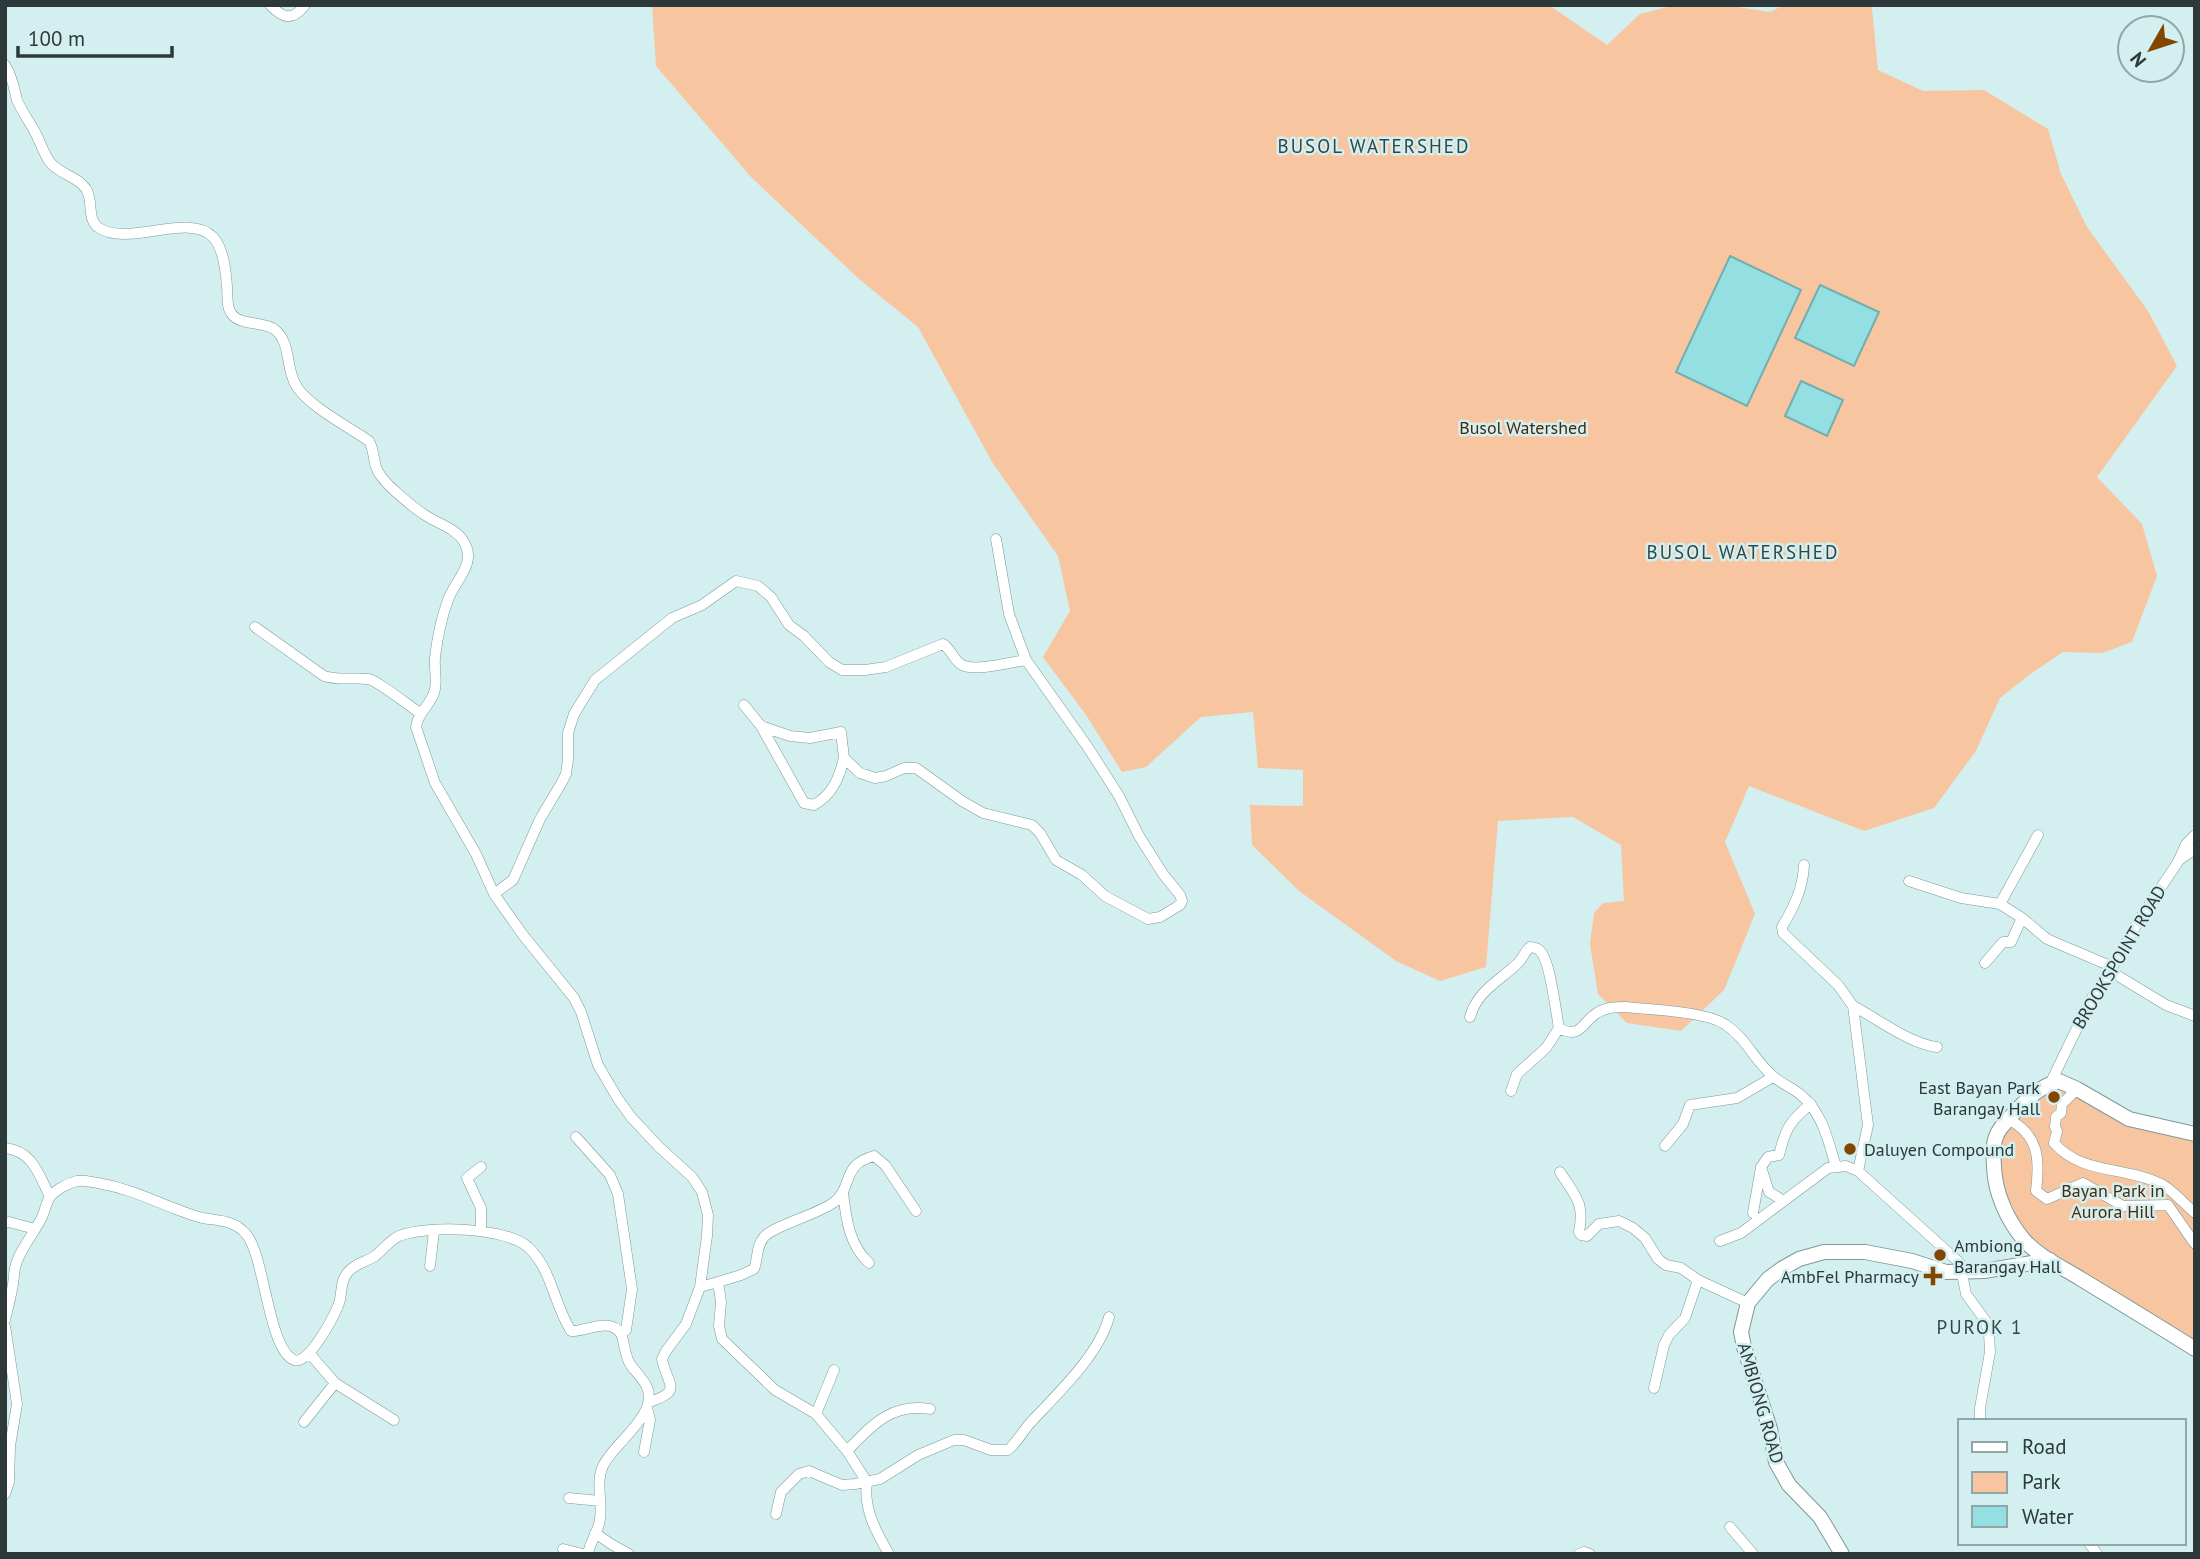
<svg xmlns="http://www.w3.org/2000/svg" width="2200" height="1559" viewBox="0 0 2200 1559" font-family="'PT Sans',sans-serif">
	<style>
		.green { fill: #f7c6a1 }
		.water { fill: #93dfe2; stroke: #74adaf; stroke-width: 2 }
		.lines { fill: none; stroke-linecap: round; stroke-linejoin: round }
		.street-casing { stroke: #7e9899; stroke-width: 11 }
		.secondary-casing { stroke: #7e9899; stroke-width: 16 }
		.street { stroke: #fff; stroke-width: 10 }
		.secondary { stroke: #fff; stroke-width: 14 }
		.poi-dot { fill: #824601; stroke: #d3eff0; stroke-width: 2.5 }
		.labels { text-anchor: middle; dominant-baseline: central; stroke-width: 5; stroke-linejoin: round; paint-order: stroke }
		.park-label { font-size: 18px; fill: #49290c; stroke: #d3eff0 }
		.street-label { font-size: 18px; fill: #2d3939; stroke: #d3eff0 }
		.poi-label { font-size: 18px; fill: #2d3939; stroke: #d3eff0; text-anchor: end }
		.neighbourhood-label { font-size: 19px; letter-spacing: 2px; fill: #2f4748; stroke: #d3eff0 }
	</style>
	<rect width="100%" height="100%" fill="#d3eff0"/>
	<path class="green" d="M652,5H1549L1607,45L1640,14L1675,5H1724L1770,12L1784,5H1868L1872,8L1878,70L1923,91L1984,90L2048,129L2061,174L2087,227L2148,311L2177,366L2097,477L2142,524L2157,576L2132,642L2102,653L2063,652L2029,675L2000,698L1976,751L1934,808L1864,831L1749,786L1725,842L1755,914L1724,990L1681,1031L1627,1023L1598,994L1590,944L1594,913L1603,903L1624,901L1621,845L1573,817L1498,821L1486,967L1440,981L1396,961L1299,891L1252,845L1250,805L1303,806V770L1258,768L1253,712L1201,717L1146,767L1122,772L1086,715L1043,657L1070,611L1058,556L992,462L918,327L859,279L751,177L656,66Z
		M2062,1088L2195,1140V1343L2090,1276L2052,1256L2030,1238L2014,1217L2006,1198L2000,1169L1998,1143L2007,1128L2031,1105L2051,1089Z"/>
	<path class="water" d="M1730,256L1801,290L1747,406L1676,372Z
		M1820,285L1879,312L1854,366L1795,338Z
		M1801,381L1843,400L1827,436L1785,416Z"/>
	<g class="lines">
		<defs>
			<path id="street" d="M270,5C283,18 292,22 305,5
				M5,65C12,75 14,88 17,100C22,112 29,121 35,132C40,141 43,152 49,161C59,175 78,176 86,189C94,201 86,219 99,228C128,247 190,212 213,237C224,249 226,272 227,287C228,296 226,306 231,313C239,326 262,321 274,329C292,342 285,370 297,387C310,407 349,427 369,441C374,450 373,457 376,467C379,476 388,485 396,492C405,500 415,509 425,515C438,524 456,528 464,542C477,564 455,580 448,600C442,616 437,641 435,657C434,668 437,679 435,689C432,705 418,711 416,727L435,783L476,854L494,894L523,935L574,998L581,1012L598,1065L618,1099L631,1117L659,1147L692,1177L702,1192L708,1215L707,1236L700,1287L686,1324L666,1351L662,1359C667,1385 684,1391 649,1402
				M996,539L1009,614L1026,660
				M255,627L324,676C340,681 353,677 368,679C377,680 409,706 420,713
				M744,705L761,726L804,803L814,805C833,794 839,778 844,758
				M2178,861L2195,849
				M1804,865C1803,888 1794,907 1782,927L1783,933L1838,985L1853,1006L1868,1125L1858,1171
				M1909,881L1961,898L2000,904L2022,918L2047,939L2113,967
				M494,894L513,880L540,819L562,782L566,774L568,760V733L574,714L595,680L672,618L702,605L736,581L758,586L771,597L789,625L804,636L829,662L842,670H865L886,667L943,644C951,649 954,661 962,665C976,672 1011,662 1026,660L1087,746L1119,796L1139,836L1163,874L1180,895L1182,901L1180,905L1160,917L1148,919L1105,896L1082,875L1056,860L1040,833L1032,825L983,813L962,801L916,768H904L886,776L875,778L860,773L844,758L841,732L810,738L790,736L761,726
				M2000,904L2038,835
				M1985,963L2003,942H2011L2022,918
				M2110,971L2166,1005L2195,1016
				M1853,1006C1878,1019 1910,1044 1937,1047
				M1470,1017C1477,991 1499,981 1517,964C1523,959 1524,952 1530,947C1535,948 1537,947 1540,951C1550,959 1556,1013 1559,1028L1546,1048L1517,1074L1511,1091
				M1559,1028C1581,1040 1582,1022 1597,1013C1606,1007 1616,1007 1625,1007C1651,1010 1706,1011 1726,1025C1746,1038 1756,1063 1774,1077C1782,1084 1793,1088 1801,1095C1823,1114 1828,1140 1836,1167
				M2050,1084L2091,999L2110,971L2141,917L2178,862L2186,844L2195,835
				M2077,1089L2062,1104L2061,1113L2056,1117L2055,1127L2057,1131L2054,1143C2082,1175 2125,1166 2161,1184C2173,1190 2184,1204 2195,1213
				M2008,1119C2039,1135 2040,1159 2036,1191L2047,1199L2083,1183L2123,1206L2168,1205L2195,1244
				M576,1137L610,1175L618,1194L632,1289L626,1330L621,1334
				M1665,1146L1683,1124L1690,1105L1737,1098L1773,1077
				M5,1148C33,1151 39,1175 50,1197
				M1761,1167L1769,1192L1779,1198
				M1560,1172C1575,1196 1585,1202 1579,1232L1581,1235L1587,1236L1599,1224L1619,1221L1633,1228L1645,1238L1658,1259L1666,1265L1681,1268L1698,1280L1748,1303
				M843,1193C846,1218 849,1245 869,1263
				M1753,1213L1761,1167L1768,1157L1779,1155C1785,1130 1790,1120 1811,1104
				M5,1223L9,1222L35,1229
				M481,1231V1208L467,1178L481,1167
				M1720,1241L1741,1233L1828,1168L1846,1166L1858,1171L1960,1263L1966,1294L1985,1320L1989,1333L1990,1352L1980,1408V1421
				M430,1266L434,1231
				M718,1282L741,1275L754,1269C758,1259 756,1246 764,1237C773,1226 816,1215 833,1203C854,1188 840,1165 874,1156L885,1165L916,1211
				M700,1287L718,1282L721,1302L719,1326L722,1339L775,1390L816,1414L847,1451L867,1482C863,1508 876,1532 889,1554
				M5,1320C8,1308 11,1296 13,1284C14,1278 14,1273 15,1268C18,1252 35,1232 42,1217C45,1210 46,1203 50,1197C55,1190 68,1183 77,1181C83,1180 91,1182 98,1183C126,1188 146,1197 173,1208C182,1211 193,1216 203,1218C220,1221 234,1220 246,1234C265,1256 268,1349 294,1360C308,1366 333,1318 338,1306C343,1295 339,1282 348,1272C356,1263 366,1262 375,1256C383,1250 390,1240 399,1236C427,1225 505,1227 528,1247C552,1269 554,1305 571,1331C586,1332 610,1316 621,1334C624,1339 624,1354 630,1364C635,1371 642,1378 646,1385C661,1414 614,1442 603,1466C595,1483 603,1501 600,1519C599,1531 590,1541 588,1554
				M5,1326L17,1404L10,1446L9,1482L5,1494
				M310,1354L335,1383L394,1420
				M1654,1388L1664,1345L1669,1335L1685,1318L1698,1280
				M816,1414L834,1370
				M304,1422L335,1383
				M847,1451C872,1425 891,1403 930,1409
				M644,1452L650,1420L647,1408
				M569,1498L600,1501
				M776,1514L781,1492L799,1474L809,1471L842,1485L855,1484L880,1479L918,1455L954,1440H964L991,1450H1008C1018,1442 1023,1430 1032,1421C1058,1393 1099,1355 1109,1317
				M1730,1527L1753,1554
				M595,1533L611,1544L629,1554
				M2089,1543L2097,1554
				M563,1549L583,1554
				M1579,1554L1584,1552L1590,1554"/>
			<path id="secondary" d="M2195,1134L2129,1119L2077,1089L2059,1081C2036,1087 2020,1106 2005,1123C1992,1136 1993,1149 1994,1167C1995,1193 2007,1220 2024,1240C2039,1257 2062,1267 2081,1279C2119,1302 2157,1325 2195,1349
				M1842,1554L1820,1517L1789,1485L1776,1462L1770,1429L1744,1347L1741,1332L1748,1303L1768,1279L1783,1268L1799,1259L1824,1252H1865L1912,1261L1946,1272L1984,1271L2050,1260"/>
		</defs>
		<use href="#street" class="street-casing"/>
		<use href="#secondary" class="secondary-casing"/>
		<use href="#street" class="street"/>
		<use href="#secondary" class="secondary"/>
	</g>
	<g class="poi-dot">
		<circle cx="2054" cy="1097" r="7"/>
		<circle cx="1850" cy="1149" r="7"/>
		<circle cx="1940" cy="1255" r="7"/>
		<path d="M1929.5 1265.5h7v7h7v7h-7v7h-7v-7h-7v-7h7z"/>
	</g>
	<g class="labels">
		<g class="park-label">
			<text x="1523" y="427">Busol Watershed</text>
			<text x="2113" y="1190">Bayan Park in<tspan x="2113" dy="21">Aurora Hill</tspan></text>
		</g>
		<g class="street-label">
			<text transform="translate(2119 957) rotate(-59)">BROOKSPOINT ROAD</text>
			<text transform="translate(1761 1403) rotate(74)">AMBIONG ROAD</text>
		</g>
		<g class="poi-label">
			<text x="2040" y="1087">East Bayan Park<tspan x="2040" dy="21">Barangay Hall</tspan></text>
			<text x="1864" y="1149" text-anchor="start">Daluyen Compound</text>
			<text x="1954" y="1245" text-anchor="start">Ambiong<tspan x="1954" dy="21">Barangay Hall</tspan></text>
			<text x="1919" y="1276">AmbFel Pharmacy</text>
		</g>
		<g class="neighbourhood-label">
			<text x="1374" y="146">BUSOL WATERSHED</text>
			<text x="1743" y="552">BUSOL WATERSHED</text>
			<text x="1980" y="1327">PUROK 1</text>
		</g>
	</g>
	<rect width="2200" height="1559" fill="none" stroke="#2d3939" stroke-width="14"/>
	<rect x="1958" y="1419" width="228" height="126" fill="#d3eff0" stroke="#91a6a7" stroke-width="2"/>
	<rect x="1972" y="1442" width="35" height="10" fill="#ffffff" stroke="#91a6a7" stroke-width="2"/>
	<text x="2022" y="1454" font-size="21" fill="#2d3939">Road</text>
	<rect x="1972" y="1472" width="35" height="21" fill="#f7c6a1" stroke="#91a6a7" stroke-width="2"/>
	<text x="2022" y="1489" font-size="21" fill="#2d3939">Park</text>
	<rect x="1972" y="1506" width="35" height="21" fill="#93dfe2" stroke="#91a6a7" stroke-width="2"/>
	<text x="2022" y="1524" font-size="21" fill="#2d3939">Water</text>
	<g transform="translate(2151 49) rotate(231)"><circle r="33" fill="#d3eff0" stroke="#91a6a7" stroke-width="2"/>
	<path d="M0-5L12 26L0 18L-12 26Z" fill="#824601"/>
	<text y="-10" font-size="19" font-weight="bold" text-anchor="middle" fill="#2d3939">N</text>
	</g>
	<path d="M18 46v10h154v-10" fill="none" stroke="#2d3939" stroke-width="3.5"/>
	<text x="28" y="46" font-size="21" fill="#2d3939" stroke="#d3eff0" stroke-width="5" paint-order="stroke">100 m</text>
</svg>
